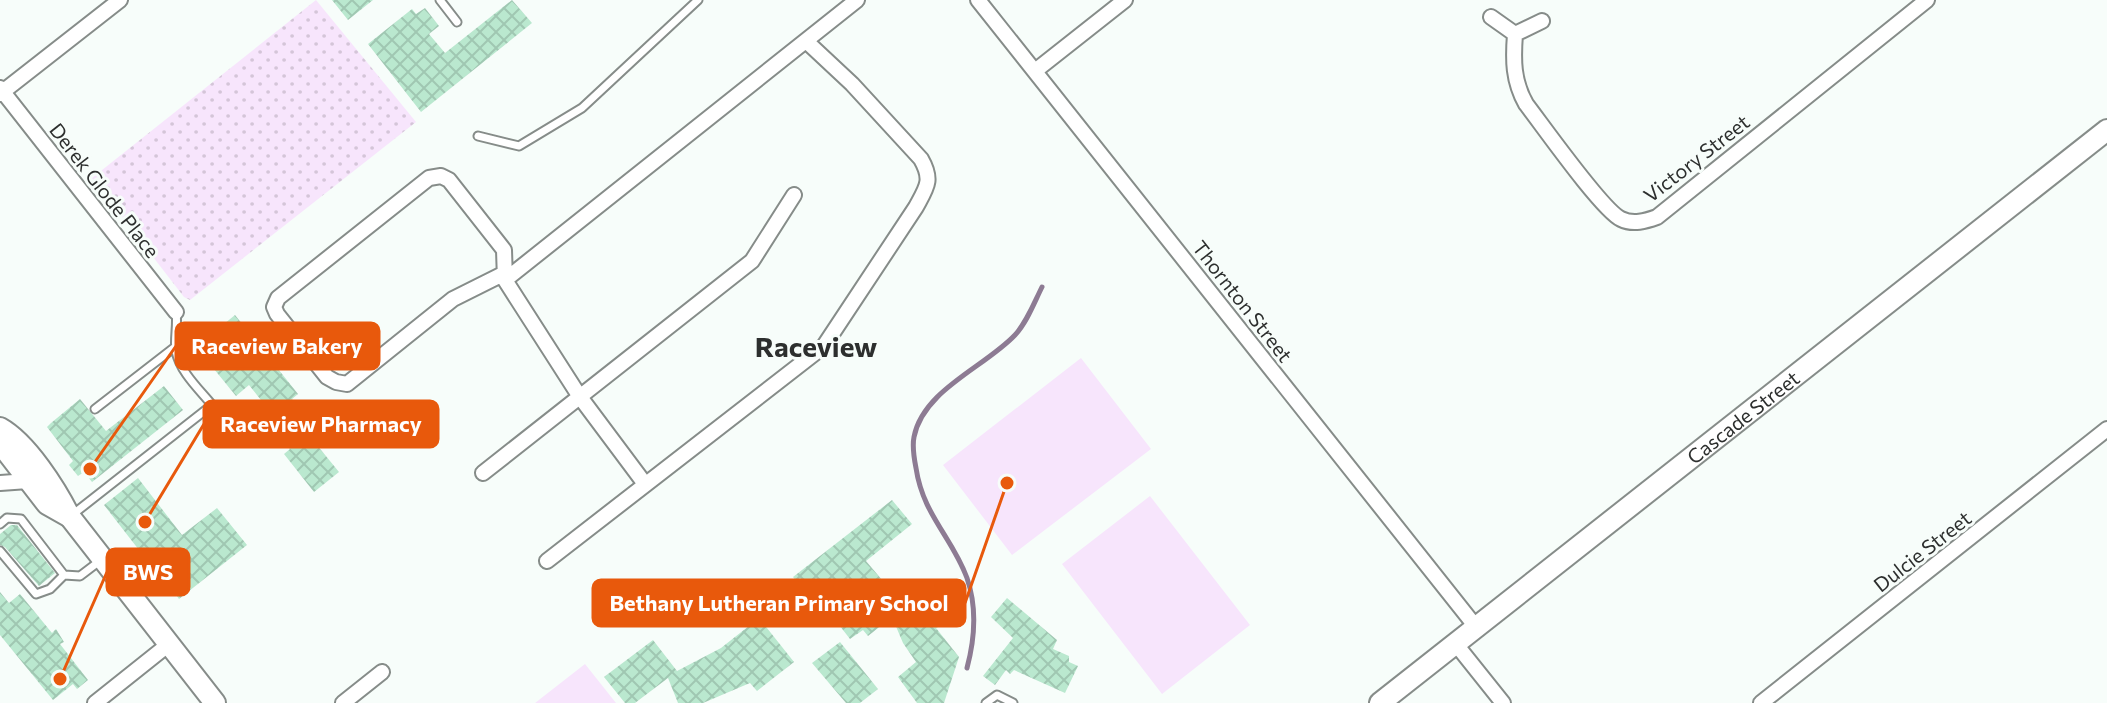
<svg xmlns="http://www.w3.org/2000/svg" width="2107" height="703" viewBox="0 0 2107 703" font-family="Commissioner,sans-serif">
	<style>
		.grass { fill: url(#grass-dots) }
		.green { fill: #f7e5fc }
		.lines { fill: none; stroke-linecap: round; stroke-linejoin: round }
		.stream { stroke: #8d7b93; stroke-width: 5 }
		.building { fill: url(#building-cross-hatch) }
		.lane-casing { stroke: #868c89; stroke-width: 11 }
		.street-casing { stroke: #868c89; stroke-width: 18 }
		.secondary-casing { stroke: #868c89; stroke-width: 24 }
		.lane { stroke: #fff; stroke-width: 7 }
		.street { stroke: #fff; stroke-width: 14 }
		.secondary { stroke: #fff; stroke-width: 20 }
		.labels { text-anchor: middle; dominant-baseline: central; stroke-width: 6; stroke-linejoin: round; paint-order: stroke }
		.street-label { font-size: 20px; fill: #2d2f2e; stroke: #f7fdfa }
		.district-label { font-size: 28px; font-weight: bold; fill: #2d2f2e; stroke: #f7fdfa }
		.leader { fill: none; stroke: #e8590c; stroke-width: 3 }
		.callout-dot { fill: #e8590c; stroke: #f7fdfa; stroke-width: 3 }
		.callout { fill: #e8590c; stroke: #e8590c; stroke-width: 3 }
		.callout-label { font-size: 22px; text-anchor: middle; font-weight: bold; fill: #fff }
	</style>
	<defs>
		<pattern id="grass-dots" width="8" height="8" patternUnits="userSpaceOnUse" patternTransform="scale(2)"><rect width="8" height="8" fill="#f7e5fc"/><path d="M2 2h.1M6 6h.1" fill="none" stroke="#d4c5d8" stroke-width="1.8" stroke-linecap="round"/></pattern>
		<pattern id="building-cross-hatch" width="8" height="8" patternUnits="userSpaceOnUse" patternTransform="scale(2)"><rect width="8" height="8" fill="#bae8cf"/><path d="M0 0l8 8M0 8l8-8" fill="none" stroke="#a0c7b2"/></pattern>
	</defs>
	<rect width="100%" height="100%" fill="#f7fdfa"/>
	<path class="grass" d="M316,0L416,122L190,300L184,297L92,178Z"/>
	<path class="green" d="M1081,358L1151,449L1012,555L943,465Z
		M1150,496L1250,625L1162,694L1062,564Z
		M585,664L616,703H535Z"/>
	<g class="lines">
		<path class="stream" d="M967,668C975,638 977,607 967,578C952,537 923,515 916,468C914,458 912,447 914,437C923,390 985,367 1015,335C1027,322 1034,303 1042,287"/>
	</g>
	<path class="building" d="M332,0H373L348,20Z
		M512,0L532,23L421,112L368,44L412,9L416,14L425,8L439,26L429,34L445,53Z
		M235,315L298,394L292,399L319,433L312,439L339,472L314,492L284,454L290,449L262,414L268,409L249,385L236,396L196,347Z
		M164,386L183,410L92,482L84,472L78,476L69,465L73,461L47,427L51,423L80,399L106,431Z
		M138,478L182,535L217,508L247,545L179,599L174,592L170,596L157,579L160,577L104,505Z
		M892,500L912,524L866,561L899,600L943,584L959,618L936,628L959,657L944,703H917L898,677L916,662L903,643L892,617L868,636L863,630L850,639L818,598L813,603L793,577Z
		M11,525H17L55,573L39,586L5,547L0,545V534Z
		M0,592L9,603L20,594L52,633L56,629L64,642L60,644L88,680L77,689L73,684L53,700L0,635Z
		M1007,598L1057,640L1053,649L1069,656V662L1078,666L1065,693L1014,670L1010,674L1006,670L995,685L983,676L1013,638L991,617Z
		M759,618L794,662L757,691L750,683L703,703H678L668,678L635,703H625L604,677L653,640L677,671L721,648Z
		M840,642L878,689L860,703H846L812,663Z"/>
	<g class="lines">
		<defs>
			<path id="lane" d="M440,0L457,22
				M478,136L519,146L582,108L698,0
				M95,409L175,347
				M72,515L212,405C199,389 180,372 176,351C174,339 178,325 176,312
				M0,524L7,518L21,519L64,575L80,576L101,560
				M0,551L36,594L50,589L64,575
				M986,703L997,695L1013,703"/>
			<path id="street" d="M978,0L1476,627
				M1491,17L1515,34L1542,21
				M1515,34C1513,60 1513,81 1526,104C1543,126 1602,210 1621,219C1633,225 1646,221 1657,217L1927,0
				M1035,71L1125,0
				M0,88L176,312
				M0,94L120,0
				M505,273L453,299L347,384L336,382L327,377L277,314L274,307L278,298L429,178L441,176L449,180L504,250L505,280L580,397L645,484
				M505,280L857,0
				M483,473L752,261L794,195
				M0,483L28,481
				M547,561L824,346L916,207C927,187 933,180 921,159L852,84L806,41
				M1455,643L1503,703
				M95,703L169,644
				M343,703L382,672
				M1761,703L2107,429"/>
			<g id="secondary">
				<path d="M0,428C27,443 56,489 70,517L215,703"/>
				<path d="M0,443L47,504L70,517"/>
				<path id="s1" d="M1380,703L2107,130"/>
			</g>
		</defs>
		<use href="#lane" class="lane-casing"/>
		<use href="#street" class="street-casing"/>
		<use href="#secondary" class="secondary-casing"/>
		<use href="#lane" class="lane"/>
		<use href="#street" class="street"/>
		<use href="#secondary" class="secondary"/>
	</g>
	<g class="labels">
		<g class="street-label">
			<text transform="translate(1696 158) rotate(-38)">Victory Street</text>
			<text transform="translate(105 190) rotate(52)">Derek Glode Place</text>
			<text transform="translate(1243 301) rotate(52)">Thornton Street</text>
			<text stroke="none"><textPath href="#s1" startOffset="462">Cascade Street</textPath></text>
			<text transform="translate(1922 551) rotate(-38)">Dulcie Street</text>
		</g>
		<g class="district-label">
			<text x="816" y="346">Raceview</text>
		</g>
	</g>
	<path class="leader" d="M90 469L176 346M145 522L204 424M60 679L107 572M1007 483L965 603"/>
	<g class="callout-dot">
		<circle cx="90" cy="469" r="8"/>
		<circle cx="145" cy="522" r="8"/>
		<circle cx="60" cy="679" r="8"/>
		<circle cx="1007" cy="483" r="8"/>
	</g>
	<g class="callout">
		<rect x="176" y="323" width="203" height="46" rx="8"/>
		<rect x="204" y="401" width="234" height="46" rx="8"/>
		<rect x="107" y="549" width="82" height="46" rx="8"/>
		<rect x="593" y="580" width="372" height="46" rx="8"/>
	</g>
	<g class="callout-label">
		<text x="277" y="354">Raceview Bakery</text>
		<text x="321" y="432">Raceview Pharmacy</text>
		<text x="148" y="580">BWS</text>
		<text x="779" y="611">Bethany Lutheran Primary School</text>
	</g>
</svg>
